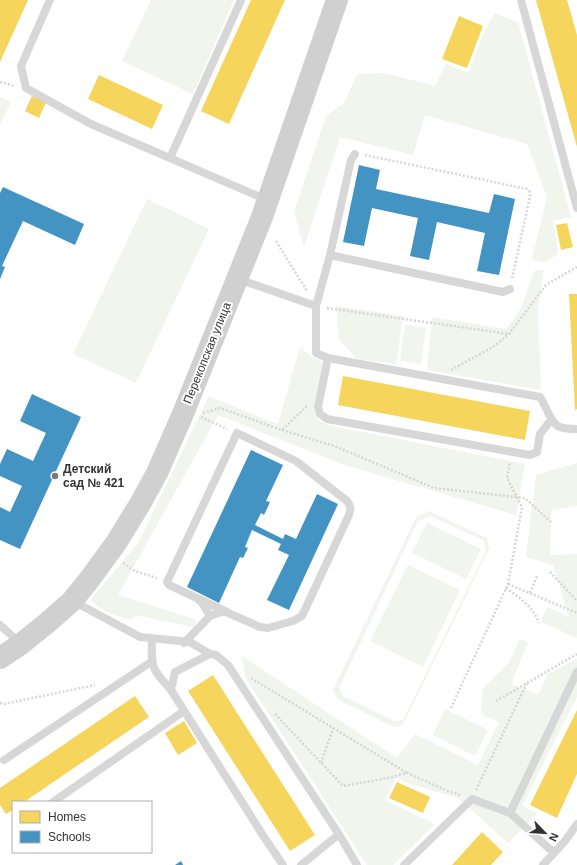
<svg xmlns="http://www.w3.org/2000/svg" width="577" height="865" viewBox="0 0 577 865" font-family="Helvetica,sans-serif">
	<style>
		.green { fill: #f1f5ed; fill-rule: evenodd }
		.homes { fill: #f6d55c }
		.schools { fill: #4393c3 }
		.lines { fill: none; stroke-linecap: round; stroke-linejoin: round }
		.path { stroke: #d6d6d6; stroke-width: 2.5; stroke-dasharray: 2 2; stroke-linecap: butt }
		.lane { stroke: #d7d7d7; stroke-width: 8 }
		.secondary { stroke: #d0d0d0; stroke-width: 22 }
		.poi-dot { fill: #7a7a7a; stroke: #fff; stroke-width: 1.5 }
		.labels { text-anchor: middle; dominant-baseline: central; stroke-width: 4; stroke-linejoin: round; paint-order: stroke }
		.street-label { font-size: 12px; fill: #333; stroke: #fff }
		.poi-label { font-size: 12px; font-weight: bold; fill: #333; stroke: #fff; text-anchor: start }
	</style>
	<rect width="100%" height="100%" fill="#fff"/>
	<path class="green" d="M151,0H234L193,94L122,61Z
		M495,14L518,22L571,217L553,221L558,253C548,262 544,266 532,258L547,197L527,144L425,115L413,155L340,137L304,247L294,212L326,116L344,103L357,74L384,73L435,86L446,64L468,73L487,26Z
		M0,97L11,102L0,125Z
		M147,199L209,229L136,383L73,354Z
		M535,270H544L538,309L541,390L427,370L432,317L506,329L520,310Z
		M336,306L403,316L396,364L357,359L339,339Z
		M405,325L426,328L421,364L400,361Z
		M300,347L312,357L323,362L314,409L318,420L327,425L525,464L516,515L344,465L218,415L118,595L197,620L194,627L135,615L131,620C117,616 99,611 91,599L138,543L209,396L249,413L278,424Z
		M577,463V506L551,510L550,555L577,554V638L541,622L547,607L569,617L553,565L526,557L536,475Z
		M429,511L487,538L489,549L403,725L394,727L337,699L333,690L416,517ZM430,516L483,540L486,551L403,720L394,721L343,696L339,688L418,521Z
		M427,523L481,549L466,579L412,553Z
		M408,565L460,590L423,667L370,641Z
		M520,639L528,642L511,684L538,695L548,674L577,659V697L522,806L538,813L508,843L458,798L410,784L396,778L385,800L435,824L393,865H367L246,679L242,656L397,758L415,734L478,765L499,722L481,714L483,688L509,663Z
		M445,709L488,730L475,756L433,735Z"/>
	<path class="homes" d="M0,0H28L0,62Z
		M251,0H285L229,124L201,111Z
		M536,0H567L577,35V147Z
		M459,16L483,26L467,68L442,59Z
		M99,75L163,105L152,129L88,99Z
		M32,96L46,102L39,118L25,111Z
		M567,223L573,247L561,250L556,225Z
		M569,294H577V409L575,410Z
		M343,376L530,411L525,440L338,405Z
		M213,675L315,835L290,851L188,691Z
		M135,696L149,717L24,802H13V810L6,814L0,805V788Z
		M577,710V774L557,818L530,805Z
		M184,721L197,743L178,755L165,733Z
		M397,782L430,797L423,813L389,798Z
		M482,832L503,852L491,865H452Z"/>
	<path class="schools" d="M359,165L380,170L376,189L489,213L494,194L515,199L499,275L477,271L485,233L437,222L429,260L410,256L418,218L372,208L364,246L343,242Z
		M3,187L84,224L75,245L23,221L2,266L5,267L0,279V193Z
		M32,394L81,417L20,549L0,540V507L10,512L22,486L0,476V464L7,449L33,461L46,433L20,421Z
		M251,450L283,465L266,501L270,502L264,515L261,513L255,525L283,539L285,534L296,539L317,494L338,504L289,610L267,600L289,555L278,550L281,544L252,530L245,547L248,548L243,558L240,557L219,603L187,587Z
		M181,861L183,865H175Z"/>
	<g class="lines">
		<path class="path" d="M0,82L15,86
			M365,155L527,189L530,192V196L512,279
			M276,241L307,291
			M327,308L509,334
			M451,370L493,347L509,334L546,285L577,267
			M203,413L220,408L282,430L308,405
			M201,417L227,429
			M282,430L337,447L434,488L525,498L552,523
			M123,563L135,571L157,578
			M550,572L577,601
			M508,584L577,613
			M506,588C520,598 533,607 539,623
			M530,593L537,576
			M251,678L407,773
			M496,701L577,654
			M0,703L4,704L95,685
			M451,708L508,584L522,507L507,478L510,462
			M275,714L343,786L388,778L407,773L448,791L461,795
			M321,763L333,728
			M476,790L527,683"/>
		<path class="lane" d="M50,0L21,66L26,88L91,124L267,200
			M521,0L577,208
			M355,154L351,160L330,255L503,292L510,289
			M170,158L241,0
			M330,255L316,306V353L328,358L540,397C546,406 551,424 560,427C565,429 572,429 577,429
			M238,279L316,306
			M328,358L318,407L320,414L327,419L530,455L537,452L540,434L551,420
			M237,433L296,461L347,501C351,506 351,509 349,515L302,616L293,621L268,628L260,627L226,612H221L210,616L202,603L197,598L169,585L167,582Z
			M199,599L227,612
			M73,601L140,637L190,642L210,654L216,655L228,665L340,836L357,865
			M0,625L20,643
			M152,638C151,667 151,668 171,690
			M184,643L210,616
			M210,654L175,672L171,690L264,837L283,865
			M4,760L151,662
			M53,802L184,711
			M510,813L577,672
			M301,865L338,835L340,836
			M404,865L472,799L510,813L554,853
			M543,865L565,841L577,824"/>
		<path class="secondary" d="M0,658L21,644L47,623L72,601L89,580L116,543L140,504L157,473L182,416L262,217L337,0"/>
	</g>
	<circle class="poi-dot" cx="55" cy="476" r="4"/>
	<g class="labels">
		<g class="street-label">
			<text transform="translate(207 353) rotate(-68)">Перекопская улица</text>
		</g>
		<g class="poi-label">
			<text x="63" y="469">Детский<tspan x="63" dy="14">сад № 421</tspan></text>
		</g>
	</g>
	<rect x="12" y="801" width="140" height="52" fill="#ffffff" stroke="#adadad"/>
	<rect x="20" y="811" width="20" height="12" fill="#f6d55c" stroke="#adadad"/>
	<text x="48" y="821" font-size="12" fill="#333333">Homes</text>
	<rect x="20" y="831" width="20" height="12" fill="#4393c3" stroke="#adadad"/>
	<text x="48" y="841" font-size="12" fill="#333333">Schools</text>
	<g transform="translate(545 833) rotate(115)" stroke="#ffffff" stroke-width="3" paint-order="stroke">
	<path d="M0-3L7 15L0 10L-7 15Z" fill="#333333"/>
	<text y="-6" font-size="11" font-weight="bold" text-anchor="middle" fill="#333333">N</text>
	</g>
</svg>
